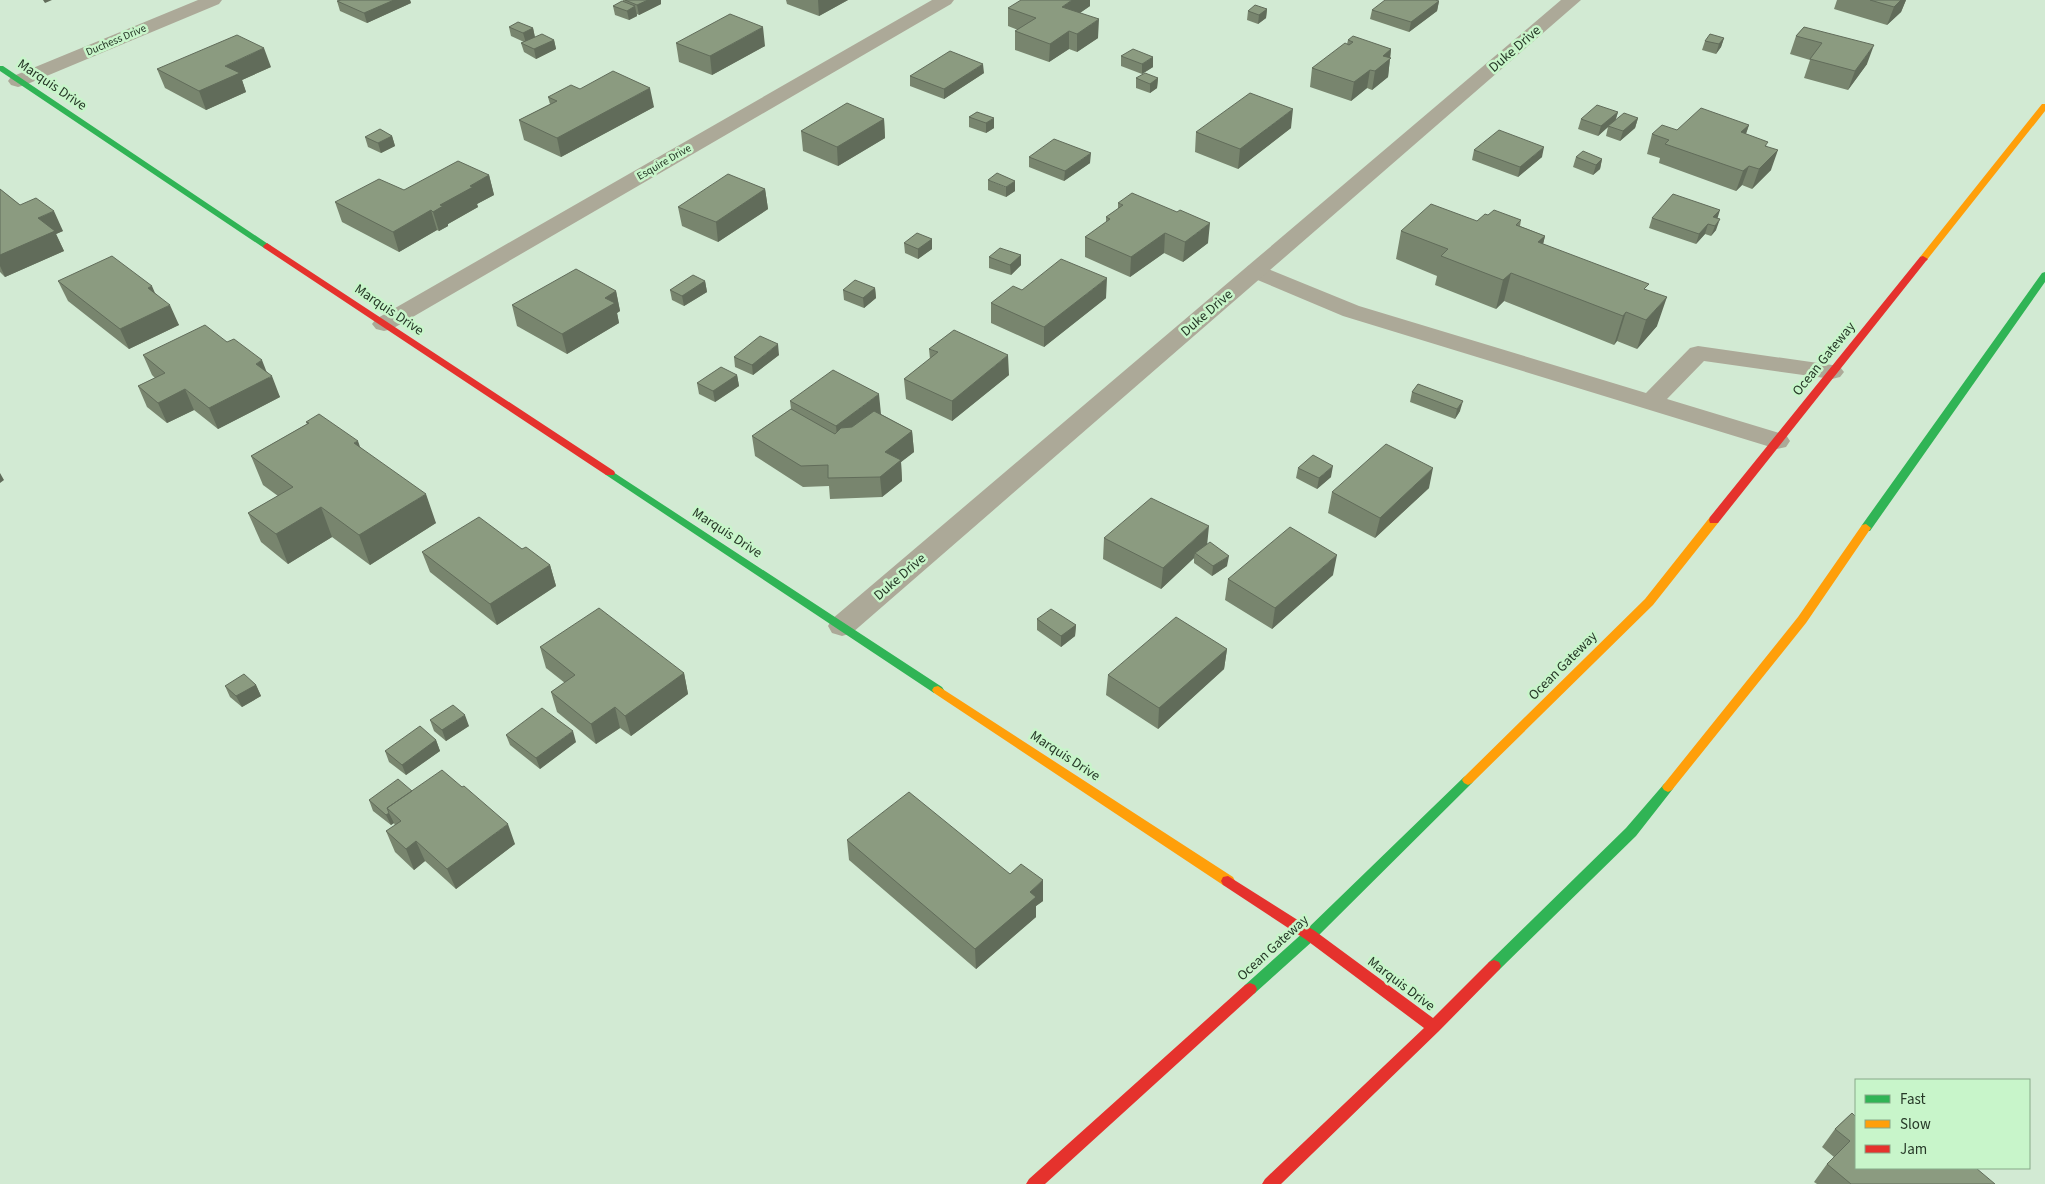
<svg xmlns="http://www.w3.org/2000/svg" width="2045" height="1184" viewBox="0 0 2045 1184" font-family="'Source Sans 3',sans-serif">
	<style>
		.lines { fill: none; stroke-linecap: round; stroke-linejoin: round }
		.lane { fill: #aca998; fill-rule: evenodd }
		.street { fill: #aca998; fill-rule: evenodd }
		.fast { fill: #30b455; fill-rule: evenodd }
		.slow { fill: #ff9f0a; fill-rule: evenodd }
		.jam { fill: #e5322d; fill-rule: evenodd }
		.wall { fill: #78856e }
		.shaded-wall { fill: #616c5a }
		.building { fill: #8b9b80; stroke: #616c5a }
		.labels { text-anchor: middle; dominant-baseline: central; stroke-width: 5; stroke-linejoin: round; paint-order: stroke }
		.far-street-label { font-size: 11px; fill: #263827; stroke: #c8f5ca }
		.street-label { font-size: 14px; fill: #263827; stroke: #c8f5ca }
	</style>
	<rect width="100%" height="100%" fill="#d2ead3"/>
	<g class="lines">
		<path class="lane" d="M1256,264L1359,306L1646,393L1690,348L1698,346L1832,365L1840,367L1844,372L1840,377L1832,379L1704,361L1667,399L1786,435L1790,441L1786,447L1777,449L1343,316L1248,276L1245,271L1248,266Z"/>
		<path class="street" d="M198,0H222L219,4L25,85L18,87L11,85L8,81L11,77Z
			M932,0H954L951,4L392,329L384,331L376,329L372,324L376,319Z
			M1561,0H1581L852,633L842,636L832,633L828,626L832,619Z"/>
		<path class="fast" d="M0,66H3L271,246L267,249L264,248L0,71Z
			M2045,272V282L1870,531H1862L1861,528L1862,525L2042,273Z
			M610,470L942,687L944,690L942,693H934L606,475L605,473L606,471Z
			M1468,775L1472,777L1474,780L1472,783L1315,939L1255,993L1250,995L1245,993L1243,989L1245,985L1305,931L1464,777Z
			M1668,782L1672,784L1674,787L1672,790L1636,836L1499,970L1494,972L1489,970L1487,966L1489,962L1626,828L1664,784Z"/>
		<path class="slow" d="M2042,104H2045V111L1926,261H1920V257Z
			M1714,516L1719,520L1718,523L1653,605L1472,783L1468,785L1464,783L1462,780L1464,777L1645,599L1710,517Z
			M1866,524L1871,528L1806,623L1672,790L1668,792L1664,790L1662,787L1664,784L1798,617L1862,525Z
			M938,686L1233,877L1235,881L1233,885L1228,886L1223,885L934,693L932,690L934,687Z"/>
		<path class="jam" d="M267,243L614,471L615,473L614,475H606L264,248L263,246Z
			M1923,256L1928,259L1926,261L1718,523H1710L1709,520L1710,517L1920,257Z
			M1228,876L1315,931L1433,1018L1489,962L1494,960L1499,962L1501,966L1499,970L1439,1031L1281,1184H1262L1265,1179L1424,1028L1305,939L1223,885L1221,881L1223,877Z
			M1250,983L1255,985L1257,989L1255,993L1045,1184H1026L1029,1179L1245,985Z"/>
	</g>
	<path class="wall" d="M341,0H410L411,3L367,23L340,11L337,1Z
		M623,0H661V4L639,15L637,14V16L629,20L615,15L613,6L623,2Z
		M786,0H848L819,16L787,4Z
		M1837,0H1906L1901,12L1887,25L1834,9Z
		M1439,1L1437,11L1409,32L1370,19L1372,10Z
		M1090,6L1080,13L1098,38L1077,52L1069,49L1049,62L1015,50V31L1018,30L1008,26V8Z
		M1267,9L1266,18L1258,24L1247,20L1248,11Z
		M509,27L533,28L535,37L554,40L556,49L536,59L524,52L521,43L524,42L511,36Z
		M1804,27L1867,64L1848,90L1804,78L1810,60L1790,54L1796,36Z
		M1724,38L1721,47L1716,54L1702,50L1705,41Z
		M1348,40L1391,49L1388,77L1372,90L1367,88L1351,101L1310,87L1312,68L1347,44Z
		M676,43L765,46L712,75L679,62Z
		M1121,56L1153,67L1142,74L1121,66Z
		M271,67L242,80L246,92L206,110L165,88L157,69Z
		M984,73L944,99L910,86V76Z
		M1136,78H1158L1157,88L1150,93L1136,88Z
		M580,89L654,107L561,157L524,140L519,120L550,104L548,97Z
		M977,112L994,128L986,133L969,127V117Z
		M1618,112L1615,121L1638,118L1635,128L1620,141L1606,136L1608,127L1598,136L1578,129L1581,119Z
		M884,119L885,138L838,166L803,151L801,131Z
		M1749,125L1746,134L1767,146L1771,170L1752,189L1742,185L1736,191L1659,163L1660,158L1647,154L1652,134L1677,130Z
		M1291,128L1238,169L1195,152L1196,132Z
		M392,136L395,146L381,153L368,147L365,137Z
		M1474,150L1542,157L1518,177L1472,160Z
		M1029,157L1090,163L1064,181L1029,167Z
		M1576,157L1602,159L1600,169L1593,175L1573,167Z
		M489,175L494,195L477,204L478,207L448,224V226L439,231L437,230L399,252L342,222L335,202Z
		M988,180L1015,191L1006,197L988,190Z
		M0,189L20,205L63,231L56,234L64,251L5,277L0,272Z
		M765,189L768,209L718,242L682,226L678,207Z
		M1118,203L1208,243L1183,262L1164,253L1130,277L1085,257V237L1106,223V217L1118,209Z
		M1488,215L1521,220L1520,226L1545,236L1543,244L1647,290L1657,326L1637,349L1617,341L1614,345L1504,301L1496,309L1435,285L1437,276L1396,259L1401,231L1477,221Z
		M1652,218L1717,219L1716,230L1711,236L1705,234L1696,244L1649,228Z
		M932,239V249L918,259L905,253L904,243Z
		M1021,255V265L1011,275L989,268V257Z
		M58,281L155,293L179,325L129,349L68,301Z
		M705,281L707,292L684,306L672,300L670,290Z
		M875,288L876,298L864,308L844,300L843,290Z
		M1022,290L1106,298L1044,347L991,323V303Z
		M616,291L620,311L617,313L619,323L567,354L517,326L512,305Z
		M227,342L266,372L280,397L218,429L194,410L167,423L147,407L138,386L155,378L152,375L143,355Z
		M929,349L1009,375L952,421L906,399L904,379L930,359Z
		M779,355L753,375L735,367L734,357Z
		M737,375L739,386L715,402L699,394L697,383Z
		M1418,384L1460,411L1455,419L1410,402L1412,392Z
		M790,401L881,414L912,431L914,452L901,462L902,481L882,497L830,499L829,486L803,487L755,456L752,436L791,409Z
		M306,422L360,447L436,523L370,565L332,537L288,564L261,542L248,513L278,496L263,485L251,456L307,424Z
		M1298,468L1331,477L1317,489L1296,478Z
		M1429,488L1375,538L1328,513L1332,492Z
		M1104,538L1207,545L1227,566L1212,576L1194,563V558L1161,589L1103,559Z
		M522,549L550,565L556,586L497,625L430,572L422,552Z
		M1333,575L1272,629L1225,600L1228,579Z
		M1037,619L1076,625L1075,636L1061,647L1037,630Z
		M540,647L684,673L688,694L631,736L620,728L596,744L557,712L551,692L565,683L546,668Z
		M1227,649L1224,669L1158,729L1106,695L1108,675Z
		M256,685L261,696L242,707L230,697L225,686Z
		M430,720L469,726L446,741L434,731Z
		M506,735L576,742L540,769L510,745Z
		M436,740L440,751L406,775L389,762L385,751Z
		M412,791L515,844L456,889L425,861L414,870L395,852L386,831L395,826L394,823L391,825L373,811L369,800Z
		M847,840L1043,901L1036,906V917L976,969L849,860Z
		M1852,1113L1856,1168L1995,1184H1817L1814,1182L1827,1164L1834,1157L1822,1147L1835,1129Z"/>
	<path class="shaded-wall" d="M43,0H52L45,3Z
		M394,0H410L411,3L367,23L364,13Z
		M648,0H661V4L639,15L637,5Z
		M818,0H848L819,16Z
		M1072,0H1090V6L1062,25V7Z
		M1899,0H1906L1901,12L1887,25L1894,7Z
		M1439,1L1437,11L1409,32L1411,22Z
		M635,6L637,16L629,20L627,11Z
		M1267,9L1266,18L1258,24L1259,15Z
		M1099,19L1098,38L1077,52V34Z
		M763,27L765,46L712,75L710,56Z
		M533,28L535,38L526,43L523,33Z
		M1069,31V49L1049,62L1050,44Z
		M1724,38L1721,47L1716,54L1719,44Z
		M554,40L556,49L536,59L534,49Z
		M1874,45L1867,64L1848,90L1855,71Z
		M264,48L271,67L242,80L246,92L206,110L199,91L225,66Z
		M1391,49L1388,77L1372,90L1375,71L1383,56Z
		M1153,57V67L1142,74V64Z
		M983,64L984,73L944,99V89Z
		M1370,70L1367,88L1351,101L1354,82Z
		M1158,78L1157,88L1150,93V84Z
		M650,88L654,107L561,157L557,138Z
		M1293,109L1291,128L1238,169L1240,149Z
		M1618,112L1615,122L1608,126V127L1598,136L1601,126Z
		M994,118V128L986,133V123Z
		M1638,118L1635,128L1620,141L1623,131Z
		M884,119L885,138L838,166L837,147Z
		M1749,125L1742,144L1741,132Z
		M392,136L395,146L381,153L378,143Z
		M1544,147L1542,157L1518,177L1520,167Z
		M1778,150L1771,170L1752,189L1759,169Z
		M1091,153L1090,163L1064,181L1065,171Z
		M1602,159L1600,169L1593,175L1596,165Z
		M1749,166L1742,185L1736,191L1743,171Z
		M489,175L494,195L477,204L478,207L448,224V226L439,231L433,212L440,205L470,186Z
		M1015,181V191L1006,197V187Z
		M765,189L768,209L718,242L716,222Z
		M431,210L437,230L399,252L393,232Z
		M1720,210L1717,220L1713,217Z
		M54,211L63,231L56,234L64,251L5,277L0,266V255L38,218Z
		M1720,219L1716,230L1711,236L1715,226Z
		M1210,223L1208,243L1183,262L1185,242Z
		M1708,224L1705,234L1696,244L1699,234Z
		M1165,233L1164,253L1130,277L1131,257Z
		M1545,236L1538,264V242Z
		M932,239V249L918,259V249Z
		M1021,255V265L1011,275L1010,265Z
		M1511,273L1504,301L1496,309L1503,280Z
		M1107,278L1106,298L1044,347V327Z
		M705,281L707,292L684,306L682,296Z
		M152,286L161,307L148,288Z
		M875,288L876,298L864,308L863,298Z
		M616,291L620,311L617,313L619,323L567,354L562,334L605,298Z
		M1667,297L1657,326L1637,349L1646,320Z
		M170,305L179,325L129,349L120,329Z
		M1626,312L1617,341L1614,345L1623,316Z
		M778,344L779,355L753,375L752,365Z
		M1008,355L1009,375L952,421V401Z
		M262,360L269,378L272,376L280,397L218,429L209,408L256,364Z
		M737,375L739,386L715,402L713,391Z
		M185,389L194,410L167,423L158,403Z
		M879,394L881,414L838,446L836,426Z
		M1463,401L1460,411L1455,419L1457,409Z
		M912,431L914,452L901,462L902,481L882,497L880,477L885,452Z
		M358,441L368,470L354,443Z
		M1333,466L1331,477L1317,489L1319,478Z
		M1433,468L1429,488L1375,538L1380,518Z
		M0,473L4,480L0,483Z
		M426,494L436,523L370,565L359,535Z
		M321,507L332,537L288,564L276,534Z
		M1209,526L1207,546L1195,553L1194,558L1161,589L1163,568Z
		M1337,555L1333,575L1272,629L1275,608Z
		M1229,556L1227,566L1212,576L1213,566Z
		M550,565L556,586L497,625L490,604Z
		M1076,625L1075,636L1061,647V636Z
		M1227,649L1224,669L1158,729L1159,708Z
		M684,673L688,694L631,736L625,716Z
		M256,685L261,696L242,707L236,696Z
		M615,707L620,728L596,744L591,724Z
		M465,715L469,726L446,741L442,730Z
		M573,731L576,742L540,769L536,758Z
		M436,740L440,751L406,775L402,765Z
		M389,813L394,823L391,825L386,815Z
		M508,824L515,844L456,889L447,869Z
		M416,841L425,861L414,870L406,849Z
		M1043,880V901L1036,906V917L976,969L975,949L1030,892Z"/>
	<path class="building" d="M341,0H394L364,13L337,1Z
		M625,0H648L637,5Z
		M1021,0H1072L1062,7L1099,19L1077,34L1069,31L1050,44L1015,31L1036,18L1008,8Z
		M1385,0H1435L1439,1L1411,22L1372,10Z
		M1870,0H1901L1894,7Z
		M622,1L635,6L627,11L613,6Z
		M1255,5L1267,9L1259,15L1248,11Z
		M730,14L763,27L710,56L676,43Z
		M518,22L533,28L523,33L509,27Z
		M1804,27L1874,45L1855,71L1810,59L1822,43L1796,36Z
		M542,34L554,40L534,49L521,43Z
		M1710,34L1724,38L1719,44L1705,41Z
		M237,35L264,48L225,66L240,73L199,91L157,69Z
		M1353,36L1391,49L1383,56L1391,58L1375,71L1370,70L1354,82L1312,68L1345,43L1349,45L1353,42L1348,40Z
		M1133,49L1153,57L1142,64L1121,56Z
		M950,51L983,64L944,89L910,76Z
		M613,71L650,88L557,138L519,120L557,101L548,97L571,85L580,89Z
		M1145,73L1158,78L1150,84L1136,78Z
		M1250,93L1293,109L1240,149L1196,132Z
		M847,103L884,119L837,147L801,131Z
		M1597,105L1618,112L1601,126L1581,119Z
		M1701,108L1749,125L1741,132L1768,142L1765,146L1778,150L1759,169L1749,166L1743,171L1665,144L1669,140L1652,134L1662,125L1677,130Z
		M977,112L994,118L986,123L969,117Z
		M1624,113L1638,118L1623,131L1608,126Z
		M380,129L392,136L378,143L365,137Z
		M1499,130L1544,147L1520,167L1474,150Z
		M1054,139L1091,153L1065,171L1029,157Z
		M1583,151L1602,159L1596,165L1576,157Z
		M458,161L489,175L470,186L473,187L440,205L443,206L433,212L431,210L393,232L335,202L379,179L404,190Z
		M997,173L1015,181L1006,187L988,180Z
		M728,174L765,189L716,222L678,207Z
		M0,189L20,205L36,198L54,211L38,218L55,231L0,255Z
		M1132,193L1177,212L1180,210L1210,223L1185,242L1165,233L1131,257L1085,237L1110,219L1106,217L1123,205L1118,203Z
		M1673,194L1720,210L1713,217L1720,219L1715,226L1708,224L1699,234L1652,218Z
		M1431,204L1477,221L1485,214L1488,215L1494,210L1521,220L1516,225L1545,236L1538,242L1649,284L1644,289L1667,297L1646,320L1626,312L1623,316L1511,273L1503,280L1441,256L1448,249L1401,231Z
		M917,233L932,239L918,249L904,243Z
		M1000,248L1021,255L1010,265L989,257Z
		M112,256L152,286L148,288L170,305L120,329L58,281Z
		M1061,259L1107,278L1044,327L991,303L1013,286L1022,290Z
		M576,269L616,291L605,298L615,303L562,334L512,305Z
		M693,275L705,281L682,296L670,290Z
		M855,280L875,288L863,298L843,290Z
		M205,325L227,342L234,339L262,360L256,364L272,376L209,408L185,389L158,403L138,386L165,373L143,355Z
		M954,330L1008,355L952,401L904,379L938,352L929,349Z
		M760,336L778,344L752,365L734,357Z
		M721,367L737,375L713,391L697,383Z
		M833,370L879,394L836,426L790,401Z
		M1418,384L1463,401L1457,409L1412,392Z
		M791,409L835,434L841,428L852,427L874,411L912,431L885,452L901,460L880,477L828,478V465L801,466L752,436Z
		M319,414L358,441L354,443L426,494L359,535L321,507L276,534L248,513L293,487L251,456L309,423L306,422Z
		M1386,444L1433,468L1380,518L1332,492Z
		M1313,455L1333,466L1319,478L1298,468Z
		M1151,498L1209,526L1163,568L1104,538Z
		M479,517L522,549L526,547L550,565L490,604L422,552Z
		M1290,527L1337,555L1275,608L1228,579Z
		M1210,542L1229,556L1213,566L1195,553Z
		M599,608L684,673L625,716L615,707L591,724L551,692L575,675L540,647Z
		M1051,609L1076,625L1061,636L1037,619Z
		M1176,617L1227,649L1159,708L1108,675Z
		M244,674L256,685L236,696L225,686Z
		M453,705L465,715L442,730L430,720Z
		M542,708L573,731L536,758L506,735Z
		M420,726L436,740L402,765L385,751Z
		M442,770L462,787L464,786L508,824L447,869L416,841L406,849L386,831L401,821L387,808Z
		M398,779L412,791L387,808L389,813L386,815L369,800Z
		M909,792L1010,874L1021,864L1043,880L1030,892L1036,897L975,949L847,840Z
		M1852,1113L1856,1117V1168H1976L1995,1184H1851L1827,1164L1850,1141L1835,1129Z"/>
	<g class="labels">
		<g class="far-street-label">
			<text transform="translate(116 40) rotate(-23)">Duchess Drive</text>
			<text transform="translate(664 162) rotate(-30)">Esquire Drive</text>
		</g>
		<g class="street-label">
			<text transform="translate(1515 49) rotate(-41)">Duke Drive</text>
			<text transform="translate(52 85) rotate(34)">Marquis Drive</text>
			<text transform="translate(389 310) rotate(34)">Marquis Drive</text>
			<text transform="translate(1207 313) rotate(-41)">Duke Drive</text>
			<text transform="translate(1824 359) rotate(-51)">Ocean Gateway</text>
			<text transform="translate(727 533) rotate(33)">Marquis Drive</text>
			<text transform="translate(900 577) rotate(-41)">Duke Drive</text>
			<text transform="translate(1563 666) rotate(-45)">Ocean Gateway</text>
			<text transform="translate(1065 756) rotate(33)">Marquis Drive</text>
			<text transform="translate(1273 948) rotate(-42)">Ocean Gateway</text>
			<text transform="translate(1401 984) rotate(37)">Marquis Drive</text>
		</g>
	</g>
	<rect x="1855" y="1079" width="175" height="90" fill="#c8f5ca" stroke="#87a989"/>
	<rect x="1865" y="1095" width="25" height="8" fill="#30b455" stroke="#87a989"/>
	<text x="1900" y="1104" font-size="15" fill="#263827">Fast</text>
	<rect x="1865" y="1120" width="25" height="8" fill="#ff9f0a" stroke="#87a989"/>
	<text x="1900" y="1129" font-size="15" fill="#263827">Slow</text>
	<rect x="1865" y="1145" width="25" height="8" fill="#e5322d" stroke="#87a989"/>
	<text x="1900" y="1154" font-size="15" fill="#263827">Jam</text>
</svg>
